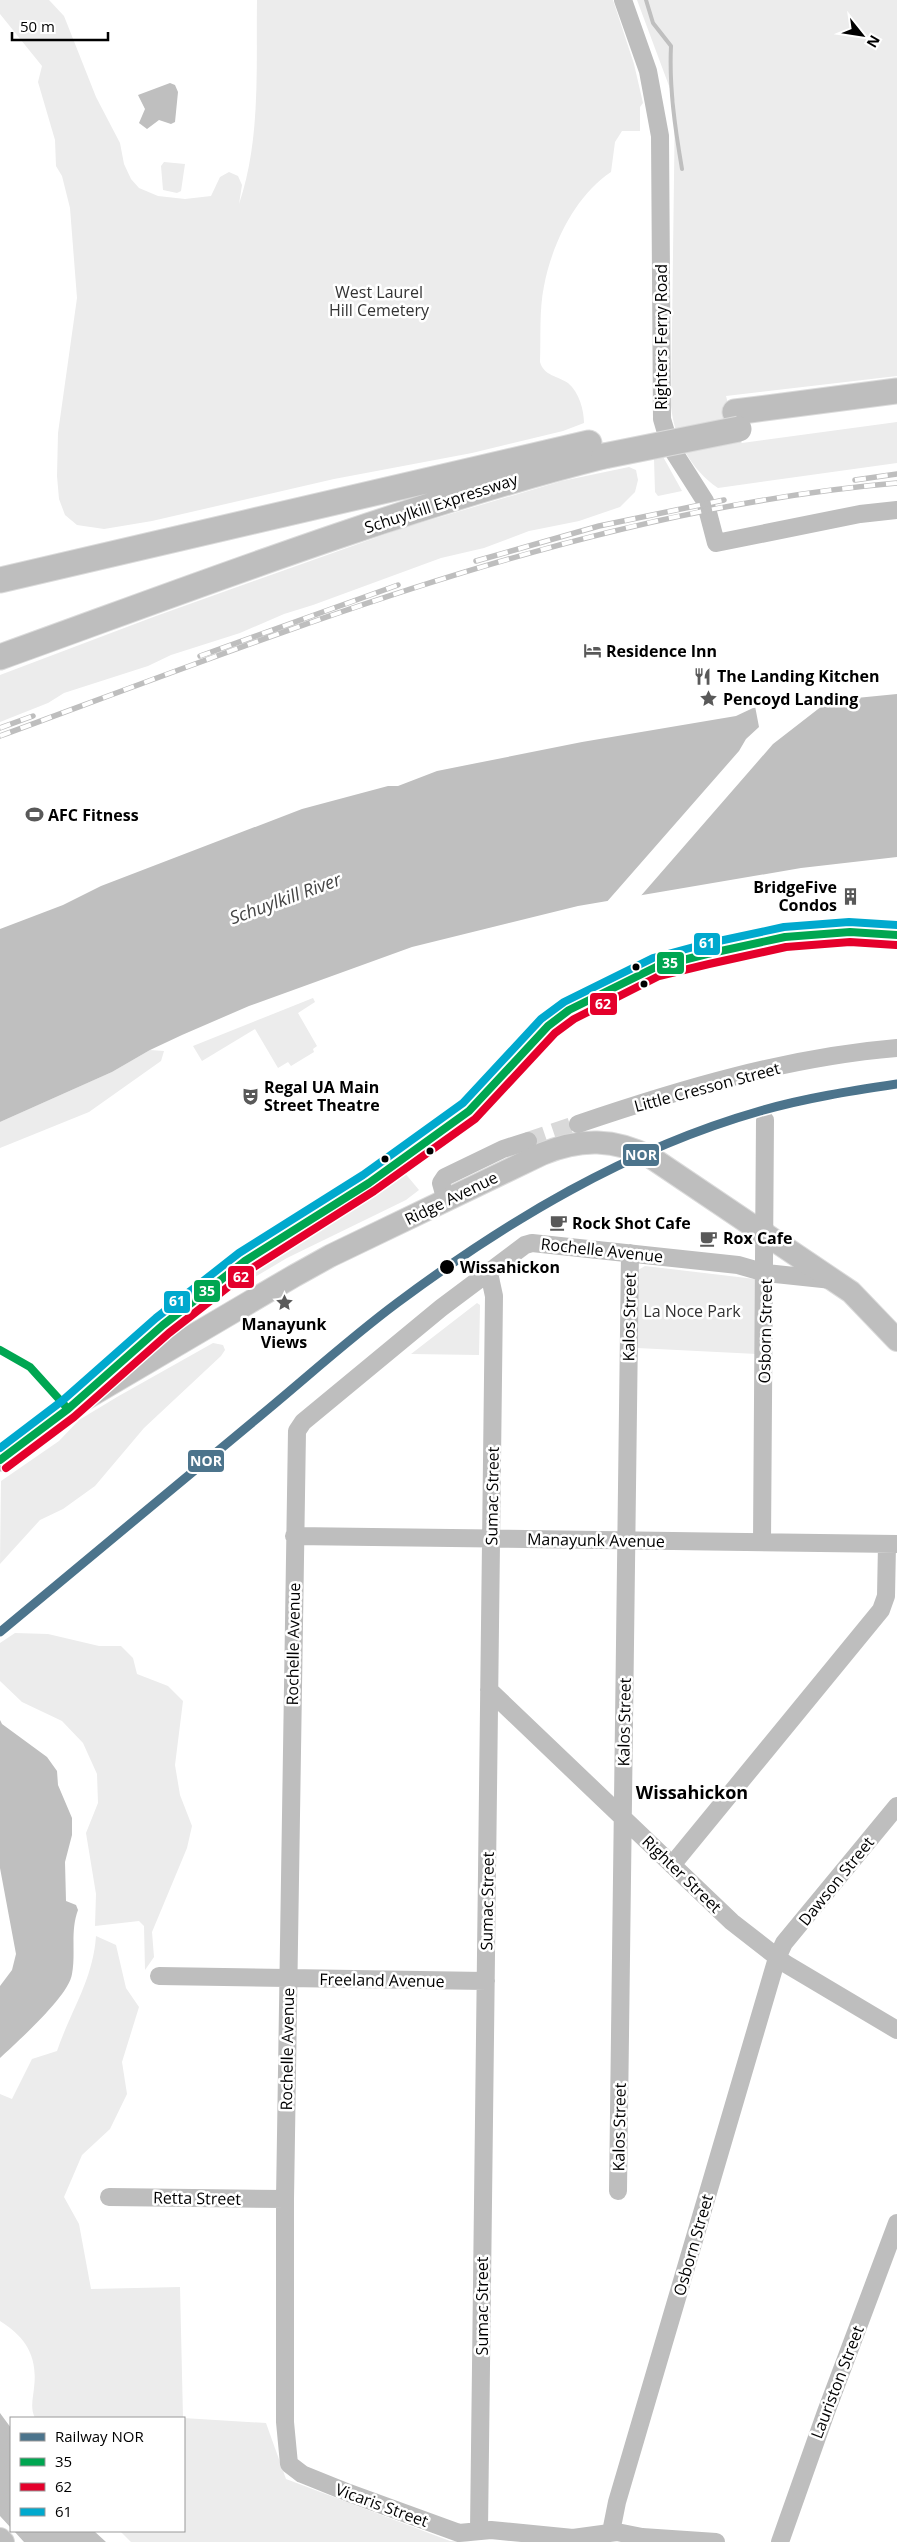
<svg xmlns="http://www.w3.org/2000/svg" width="897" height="2542" viewBox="0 0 897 2542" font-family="'Open Sans',sans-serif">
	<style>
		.green { fill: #ececec }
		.water { fill: #bfbfbf }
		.pier { fill: #fff }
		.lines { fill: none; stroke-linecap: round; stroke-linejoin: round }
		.stream { stroke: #bfbfbf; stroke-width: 4 }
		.minor-tunnel { stroke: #d9d9d9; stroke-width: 18; stroke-dasharray: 18 9; stroke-linecap: butt }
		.major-casing { stroke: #dbdbdb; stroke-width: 24 }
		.highway-casing { stroke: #dbdbdb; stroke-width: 27 }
		.minor { stroke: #bebebe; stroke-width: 18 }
		.major { stroke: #bebebe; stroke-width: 22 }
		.highway { stroke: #bebebe; stroke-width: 25 }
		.rail-casing { stroke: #bebebe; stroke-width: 5.5 }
		.rail { stroke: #fff; stroke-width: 4; stroke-dasharray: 11; stroke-linecap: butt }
		.highway-bridge-casing { stroke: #dbdbdb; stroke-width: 27; stroke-linecap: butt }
		.highway-bridge { stroke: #bebebe; stroke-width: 25 }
		.bus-1-casing { stroke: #fff; stroke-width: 11 }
		.bus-2-casing { stroke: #fff; stroke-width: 11 }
		.bus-3-casing { stroke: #fff; stroke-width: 11 }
		.bus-1 { stroke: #00a651; stroke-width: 8 }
		.bus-2 { stroke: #e4002b; stroke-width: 8 }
		.bus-3 { stroke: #00a9ce; stroke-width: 8 }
		.rail-1-casing { stroke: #fff; stroke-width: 12 }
		.rail-1 { stroke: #4c748c; stroke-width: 9 }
		.bus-dot { fill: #000; stroke: #fff; stroke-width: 2 }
		.labels { text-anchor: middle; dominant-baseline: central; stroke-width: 5; stroke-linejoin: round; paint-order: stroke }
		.park-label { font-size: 16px; fill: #333; stroke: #fff }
		.street-label { font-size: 16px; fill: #000; stroke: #fff }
		.poi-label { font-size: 16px; font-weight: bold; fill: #000; stroke: #fff; text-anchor: start }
		.stop-label { font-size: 16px; font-weight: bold; fill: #000; stroke: #fff; text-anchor: start }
		.water-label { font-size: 18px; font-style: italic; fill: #444; stroke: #fff }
		.neighbourhood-label { font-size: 18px; font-weight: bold; fill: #000; stroke: #fff }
		.line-badge { stroke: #fff; stroke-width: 2 }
		.badge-label { font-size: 14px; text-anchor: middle; font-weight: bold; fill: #fff }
	</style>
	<rect width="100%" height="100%" fill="#fff"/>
	<path class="green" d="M0,0H49L64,16L96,97L120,143L124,164L131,179L139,188L158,196L185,199L211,196L220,177L229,172L238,176L242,185L239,204C261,140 256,67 257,0H613L634,64L643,103L640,107V131H622L615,142L611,172C575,196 552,244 544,286C539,310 541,338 540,362C544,376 558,376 568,383C579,392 584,410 584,423L563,431L472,453L334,479L152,521L104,529L77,525L65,515L59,499L57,476L58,433L77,298L70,208L62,176L56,166L55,140L38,82L42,66L0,14Z
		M637,0H897V376L726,396L738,441L742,443L897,422V463L718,488C691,470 674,438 671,406L675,102Z
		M164,162L185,164L181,191L177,193L163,190L161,166Z
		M661,453L682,491L658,496L655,492L654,459Z
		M629,467L636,470L638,480L635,492L620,507L579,521L529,531L484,548L441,558L313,605L284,614L240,633L171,655L148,666L64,693L48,703L0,722V675L156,616L403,528L562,481Z
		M313,998L315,1002L298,1013L317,1046L313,1049L314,1052L291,1066L288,1062L278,1068L255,1029L202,1061L193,1046Z
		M150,1050L164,1051L161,1061L89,1112L0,1148V1122L112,1072Z
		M404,1172L419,1190L406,1200L287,1258L201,1309L199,1307L255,1264L349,1204L363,1200Z
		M645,1266L755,1279L757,1281V1354L637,1348L638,1270Z
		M477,1303L480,1305L479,1355L411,1354Z
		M213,1343L223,1345L225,1350L221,1356L144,1428L95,1486L63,1509L40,1520L0,1564L1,1481L59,1441L79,1420L117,1397Z
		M15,1633L48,1634L99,1646H121L133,1658L137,1674L168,1686L183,1701L175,1765L180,1795L192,1826L187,1848L152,1932L154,1957L145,1970L144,1926L139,1921L95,1926L96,1894L86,1833L98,1803L97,1774L83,1743L62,1721L22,1702L0,1681V1643Z
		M96,1936L116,1945L126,1988L139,2007L122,2062L127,2094L110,2129L82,2155L64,2197L79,2224L91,2289L180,2287L183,2418L266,2423L286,2479L450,2541L474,2542H131L120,2531H184V2418H35C30,2408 33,2399 34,2388C38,2357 26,2337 0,2321V2094L12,2099L32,2059L57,2051C71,2010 93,1980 96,1936Z"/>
	<path class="water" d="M170,83L175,85L178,92L175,122L171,124L159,120L147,129L139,123L145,109L138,95Z
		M897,694V857L801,868L578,906L412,947L249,1006L182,1035L150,1050L112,1072L0,1122V929L63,905L101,886L302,809L388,786H398L437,771L582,742L736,716L753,708Z
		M0,1720L2,1724L47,1757L57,1771L58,1785L72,1818V1835L65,1862L66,1901L76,1905L78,1910C70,1931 76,1953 72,1974C69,1996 17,2042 0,2058V1986L12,1970L16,1954L0,1868Z
		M0,2413L11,2428V2528L0,2516Z
		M14,2531H94L106,2542H24Z"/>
	<path class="pier" d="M831,699L773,744L639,898L605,904L739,751L746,739L759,727L755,706Z"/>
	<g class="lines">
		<path class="stream" d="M646,0L653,23L671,46C669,87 675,128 682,169"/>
		<path class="minor-tunnel" d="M528,1141L578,1124"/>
		<defs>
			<path id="major" d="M0,1460L68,1409L294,1276L330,1256L542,1154C580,1138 615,1138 652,1158L851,1292L897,1340
				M0,2539L3,2542"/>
			<path id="highway" d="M735,412L897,391
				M0,580L589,443
				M0,657C200,585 398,508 604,456"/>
		</defs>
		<use href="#major" class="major-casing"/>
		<use href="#highway" class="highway-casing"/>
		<path class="minor" d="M623,0L648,71L660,136L662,419L670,446L705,501L716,543L860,514L897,510
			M578,1124C681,1089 788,1057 897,1048
			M446,1201L441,1183L445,1177L503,1149L528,1141
			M95,1386L163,1325L245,1261L369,1183L469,1111L485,1096L548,1026L569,1010L656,967L707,954L785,937L850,932L897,935
			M294,1536L897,1544
			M762,1542L765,1120
			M489,1690L732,1922L786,1964L897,2030
			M672,1865L881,1610L886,1596L887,1544
			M159,1976L486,1981
			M618,2191L630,1253
			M109,2197L285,2199
			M479,2531L494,1296L489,1273
			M611,2532L617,2502L777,1958L784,1943L897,1806
			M716,2542L642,2537L617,2532L573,2538L491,2530L459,2533L349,2493L302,2474L289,2464L285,2422V2199L297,1431L303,1422L441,1308L525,1245L532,1243L738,1265L766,1273L832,1280
			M780,2542L826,2412L897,2223"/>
		<use href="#major" class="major"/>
		<use href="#highway" class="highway"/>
		<defs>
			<path id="rail" d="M855,480L897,474
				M476,561L599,526L724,500
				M200,656L398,585
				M0,728L33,716
				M0,736C291,629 585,510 897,483"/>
		</defs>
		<use href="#rail" class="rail-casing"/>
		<use href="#rail" class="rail"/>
		<defs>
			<path id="highway-bridge" d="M604,456L739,429"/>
		</defs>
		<use href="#highway-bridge" class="highway-bridge-casing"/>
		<use href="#highway-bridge" class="highway-bridge"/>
		<defs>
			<path id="bus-1" d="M0,1350L30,1367L68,1409
				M0,1460L68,1409L163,1325L245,1261L369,1183L469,1111L548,1026L569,1010L656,967L707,954L785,937L850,932L897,935"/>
			<path id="bus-2" d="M6,1468L74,1417L169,1333L251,1269L374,1191L475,1119L555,1033L574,1019L659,976L709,964L786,947L850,942L896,945"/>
			<path id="bus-3" d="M0,1448L62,1401L156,1318L239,1253L363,1175L463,1103L541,1019L564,1002L653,958L705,944L784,927L849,922L897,925"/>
		</defs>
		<use href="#bus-1" class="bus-1-casing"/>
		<use href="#bus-2" class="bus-2-casing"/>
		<use href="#bus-3" class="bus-3-casing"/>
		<use href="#bus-1" class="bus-1"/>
		<use href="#bus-2" class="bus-2"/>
		<use href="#bus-3" class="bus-3"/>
		<defs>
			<path id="rail-1" d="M0,1632C87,1560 174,1488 260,1416C306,1378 350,1338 397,1303C507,1221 627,1149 760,1111C805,1098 851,1091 897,1084"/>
		</defs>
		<use href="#rail-1" class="rail-1-casing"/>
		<use href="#rail-1" class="rail-1"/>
	</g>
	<defs>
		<symbol id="hotel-bare" viewBox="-9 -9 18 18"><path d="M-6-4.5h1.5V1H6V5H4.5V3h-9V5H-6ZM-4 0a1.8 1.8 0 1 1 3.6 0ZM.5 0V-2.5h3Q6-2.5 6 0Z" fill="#595959" stroke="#fff" stroke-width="2.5" paint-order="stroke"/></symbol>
		<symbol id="restaurant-bare" viewBox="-9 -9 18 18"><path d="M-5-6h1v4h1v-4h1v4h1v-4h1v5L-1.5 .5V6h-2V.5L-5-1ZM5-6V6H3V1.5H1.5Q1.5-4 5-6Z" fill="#595959" stroke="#fff" stroke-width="2.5" paint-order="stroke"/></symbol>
		<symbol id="sight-bare" viewBox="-9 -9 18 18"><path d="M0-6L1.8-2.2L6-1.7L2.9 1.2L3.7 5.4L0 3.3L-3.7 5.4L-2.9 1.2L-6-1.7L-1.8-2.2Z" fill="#595959" stroke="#fff" stroke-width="2.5" paint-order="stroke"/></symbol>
		<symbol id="stadium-bare" viewBox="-9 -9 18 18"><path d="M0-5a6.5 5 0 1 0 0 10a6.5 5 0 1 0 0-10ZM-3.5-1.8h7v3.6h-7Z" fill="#595959" stroke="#fff" stroke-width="2.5" paint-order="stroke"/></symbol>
		<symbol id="building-bare" viewBox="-9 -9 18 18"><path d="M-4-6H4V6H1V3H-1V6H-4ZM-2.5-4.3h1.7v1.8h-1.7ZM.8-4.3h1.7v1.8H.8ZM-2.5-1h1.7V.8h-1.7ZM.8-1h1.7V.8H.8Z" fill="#595959" stroke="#fff" stroke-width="2.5" paint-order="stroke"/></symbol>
		<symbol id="theatre-bare" viewBox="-9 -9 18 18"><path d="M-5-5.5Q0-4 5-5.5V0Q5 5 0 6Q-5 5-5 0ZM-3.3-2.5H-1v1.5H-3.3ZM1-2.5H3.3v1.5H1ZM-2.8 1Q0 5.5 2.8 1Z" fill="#595959" stroke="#fff" stroke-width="2.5" paint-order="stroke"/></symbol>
		<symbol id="cafe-bare" viewBox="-9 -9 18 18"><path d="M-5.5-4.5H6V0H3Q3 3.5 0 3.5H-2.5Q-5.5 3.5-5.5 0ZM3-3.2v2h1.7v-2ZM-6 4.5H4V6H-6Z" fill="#595959" stroke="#fff" stroke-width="2.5" paint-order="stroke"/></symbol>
	</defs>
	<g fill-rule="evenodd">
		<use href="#hotel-bare" x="580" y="638" width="25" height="25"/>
		<use href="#restaurant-bare" x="690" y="664" width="25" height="25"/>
		<use href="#sight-bare" x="696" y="686" width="25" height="25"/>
		<use href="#stadium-bare" x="22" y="802" width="25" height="25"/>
		<use href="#building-bare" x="838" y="884" width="25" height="25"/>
		<use href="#theatre-bare" x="238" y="1084" width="25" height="25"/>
		<use href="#cafe-bare" x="546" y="1210" width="25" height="25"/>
		<use href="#cafe-bare" x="696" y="1226" width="25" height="25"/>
		<use href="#sight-bare" x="272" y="1290" width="25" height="25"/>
	</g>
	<g class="bus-dot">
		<circle cx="636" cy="967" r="4.5"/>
		<circle cx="644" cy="984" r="4.5"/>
		<circle cx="430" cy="1151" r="4.5"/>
		<circle cx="385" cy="1159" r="4.5"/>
		<circle cx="447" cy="1267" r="8"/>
	</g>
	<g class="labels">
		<g class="park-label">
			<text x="379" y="292">West Laurel<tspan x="379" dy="18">Hill Cemetery</tspan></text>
			<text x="692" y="1311">La Noce Park</text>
		</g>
		<g class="street-label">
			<text transform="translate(661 337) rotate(-90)">Righters Ferry Road</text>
			<text transform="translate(441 503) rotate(-18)">Schuylkill Expressway</text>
			<text transform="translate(707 1087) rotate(-15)">Little Cresson Street</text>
			<text transform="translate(451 1198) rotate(-26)">Ridge Avenue</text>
			<text transform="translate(602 1250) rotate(6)">Rochelle Avenue</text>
			<text transform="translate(629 1317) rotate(-89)">Kalos Street</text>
			<text transform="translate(765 1331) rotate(-89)">Osborn Street</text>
			<text transform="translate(492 1496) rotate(-89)">Sumac Street</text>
			<text transform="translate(596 1540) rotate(1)">Manayunk Avenue</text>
			<text transform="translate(293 1644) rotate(-89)">Rochelle Avenue</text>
			<text transform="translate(624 1722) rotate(-89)">Kalos Street</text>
			<text transform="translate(682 1874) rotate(44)">Righter Street</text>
			<text transform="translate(836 1881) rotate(-51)">Dawson Street</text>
			<text transform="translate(487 1901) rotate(-89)">Sumac Street</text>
			<text transform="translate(382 1980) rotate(1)">Freeland Avenue</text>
			<text transform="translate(287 2049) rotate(-89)">Rochelle Avenue</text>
			<text transform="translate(619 2127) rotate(-89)">Kalos Street</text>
			<text transform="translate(197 2198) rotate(1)">Retta Street</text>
			<text transform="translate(693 2245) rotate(-74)">Osborn Street</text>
			<text transform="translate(482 2306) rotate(-90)">Sumac Street</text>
			<text transform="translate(837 2382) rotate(-69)">Lauriston Street</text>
			<text transform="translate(382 2505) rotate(20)">Vicaris Street</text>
		</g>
		<g class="poi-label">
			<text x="606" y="651">Residence Inn</text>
			<text x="717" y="676">The Landing Kitchen</text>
			<text x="723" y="699">Pencoyd Landing</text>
			<text x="48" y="815">AFC Fitness</text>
			<text x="837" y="887" text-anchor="end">BridgeFive<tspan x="837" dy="18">Condos</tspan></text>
			<text x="264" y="1087">Regal UA Main<tspan x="264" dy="18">Street Theatre</tspan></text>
			<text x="572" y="1223">Rock Shot Cafe</text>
			<text x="723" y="1238">Rox Cafe</text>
			<text x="284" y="1324" text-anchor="middle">Manayunk<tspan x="284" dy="18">Views</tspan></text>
		</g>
		<g class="stop-label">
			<text x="460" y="1267">Wissahickon</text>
		</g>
		<g class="water-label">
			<text transform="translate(285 898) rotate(-20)">Schuylkill River</text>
		</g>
		<g class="neighbourhood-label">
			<text x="692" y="1792">Wissahickon</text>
		</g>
	</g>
	<g class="line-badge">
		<rect x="693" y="932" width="28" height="24" rx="5" fill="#00a9ce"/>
		<rect x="656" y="951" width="29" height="24" rx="5" fill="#00a651"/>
		<rect x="589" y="992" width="29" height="24" rx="5" fill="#e4002b"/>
		<rect x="622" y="1143" width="38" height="24" rx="5" fill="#4c748c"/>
		<rect x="227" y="1265" width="28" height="24" rx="5" fill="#e4002b"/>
		<rect x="193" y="1279" width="28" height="24" rx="5" fill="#00a651"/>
		<rect x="163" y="1290" width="28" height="24" rx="5" fill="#00a9ce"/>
		<rect x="187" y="1449" width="38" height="24" rx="5" fill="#4c748c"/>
	</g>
	<g class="badge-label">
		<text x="707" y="948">61</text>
		<text x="670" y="968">35</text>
		<text x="603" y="1009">62</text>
		<text x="641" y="1160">NOR</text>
		<text x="241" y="1282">62</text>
		<text x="207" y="1296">35</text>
		<text x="177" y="1306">61</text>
		<text x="206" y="1466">NOR</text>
	</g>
	<rect x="10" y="2417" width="175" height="115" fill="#ffffff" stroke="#999999"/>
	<rect x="20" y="2433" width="25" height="8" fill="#4c748c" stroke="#999999"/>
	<text x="55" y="2442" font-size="15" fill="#000000">Railway NOR</text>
	<rect x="20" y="2458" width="25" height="8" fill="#00a651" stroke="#999999"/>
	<text x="55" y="2467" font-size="15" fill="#000000">35</text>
	<rect x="20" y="2483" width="25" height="8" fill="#e4002b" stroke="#999999"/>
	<text x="55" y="2492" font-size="15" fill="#000000">62</text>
	<rect x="20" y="2508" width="25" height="8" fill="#00a9ce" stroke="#999999"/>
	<text x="55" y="2517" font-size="15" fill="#000000">61</text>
	<g transform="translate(862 35) rotate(120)" stroke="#ffffff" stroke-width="4" paint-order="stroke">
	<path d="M0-4L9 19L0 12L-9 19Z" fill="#000000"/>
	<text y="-8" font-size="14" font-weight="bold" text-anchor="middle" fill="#000000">N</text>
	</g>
	<path d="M12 32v8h96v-8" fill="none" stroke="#000000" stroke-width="2.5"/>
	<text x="20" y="32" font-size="15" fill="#000000" stroke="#ffffff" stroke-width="4" paint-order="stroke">50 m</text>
</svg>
